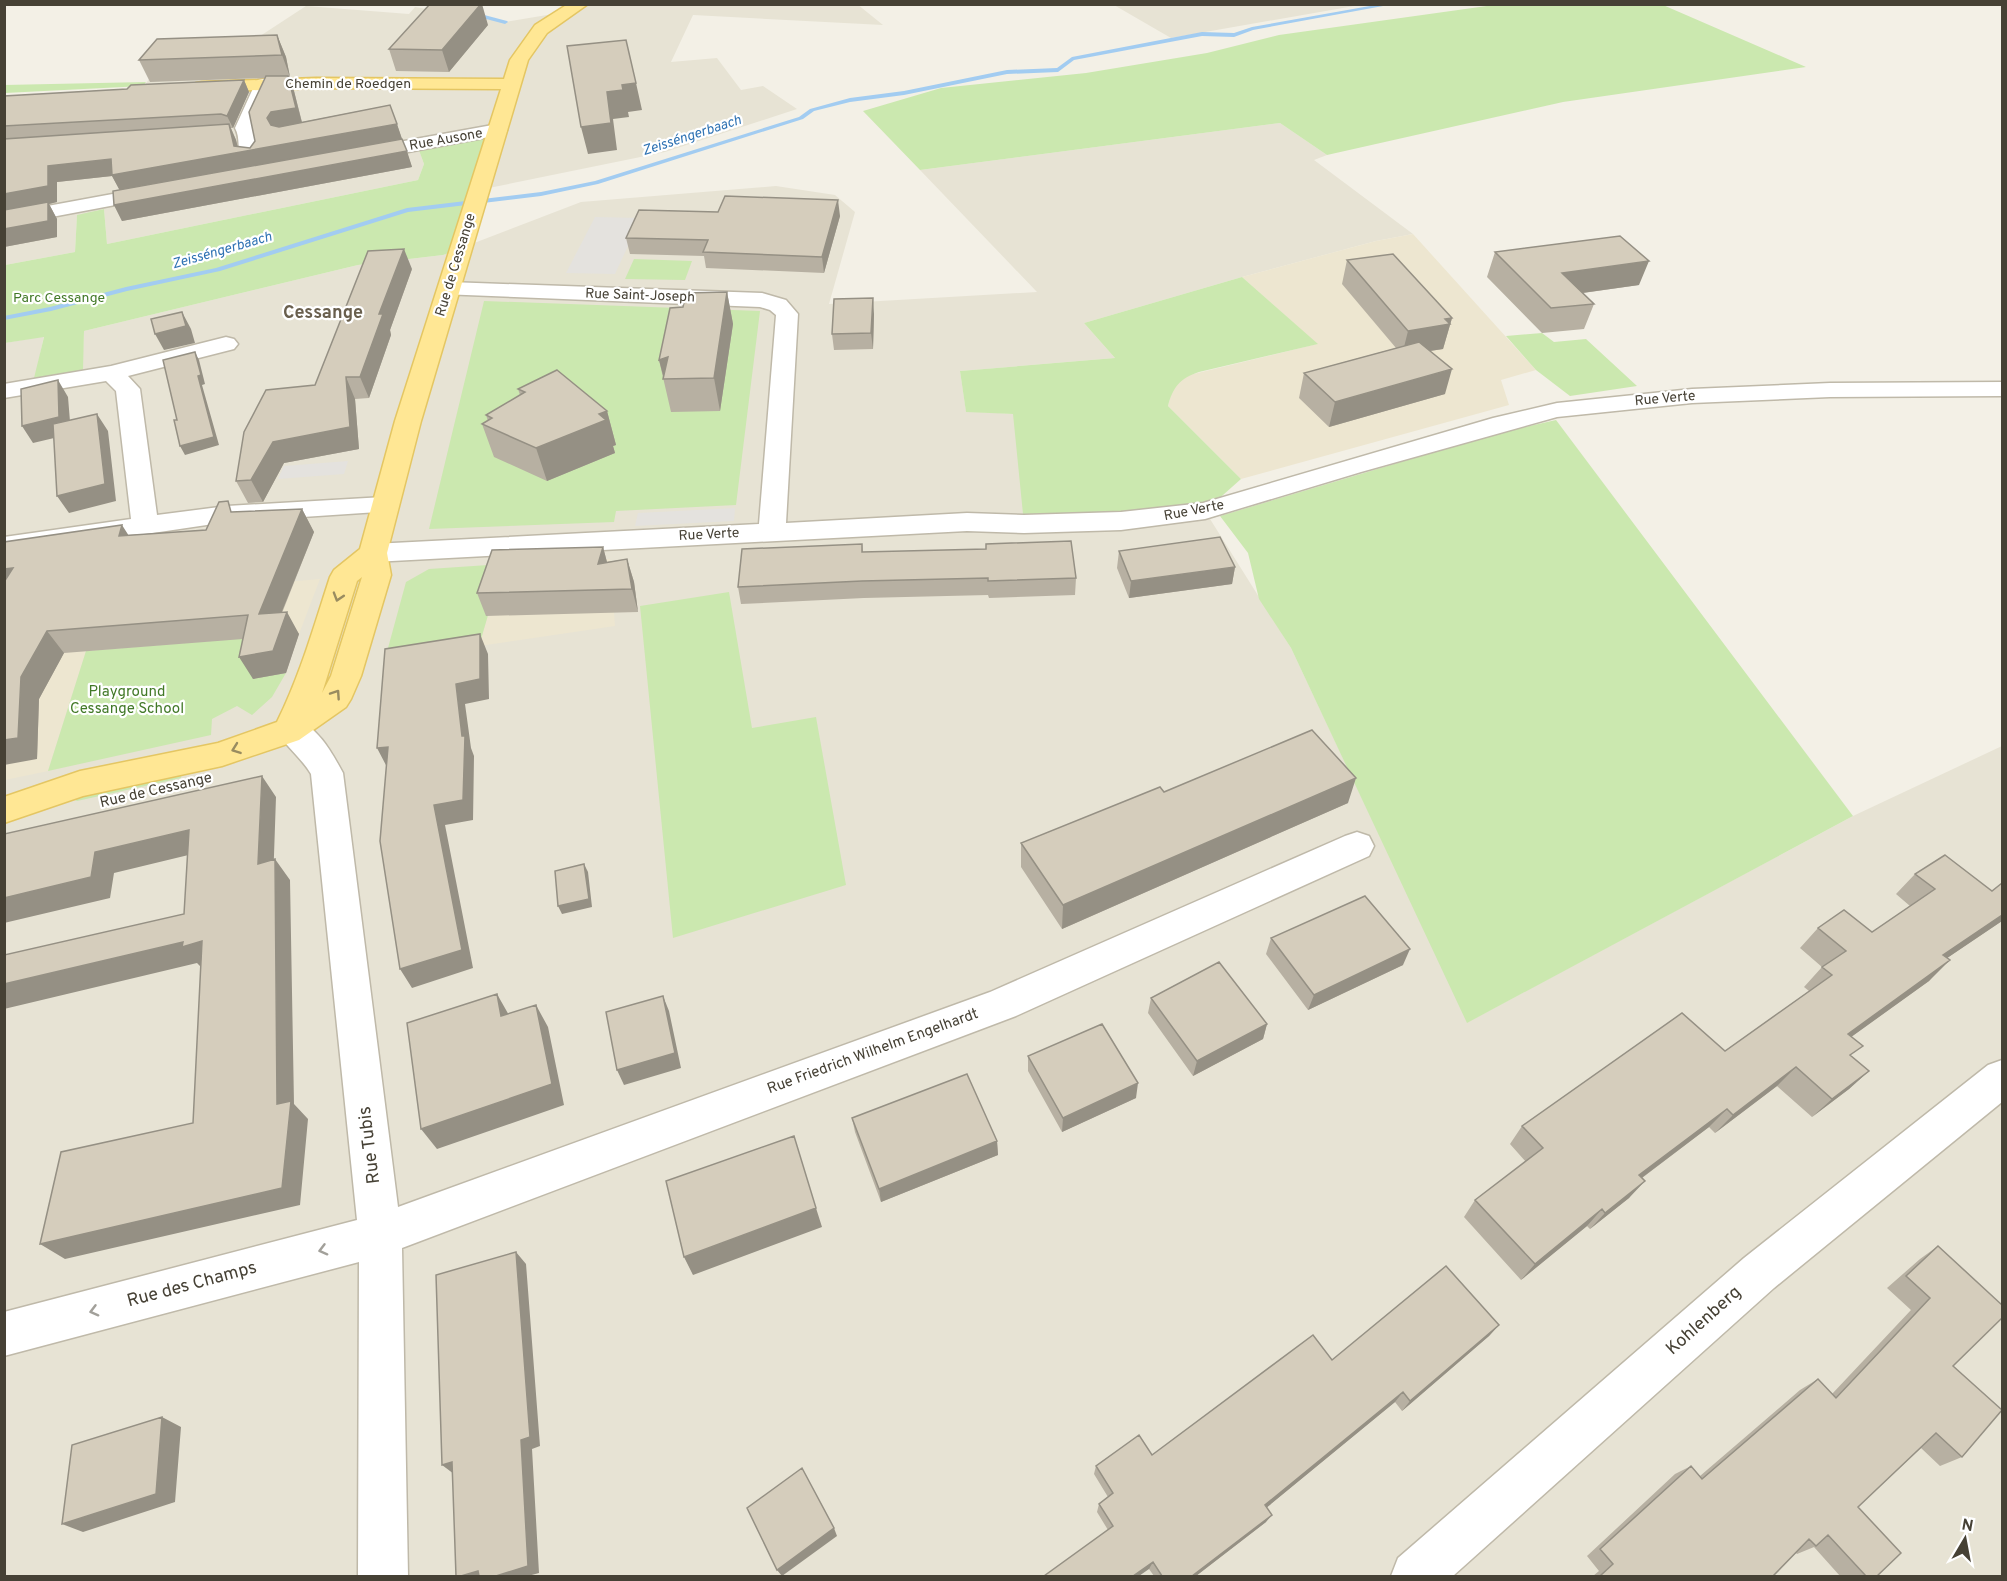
<svg xmlns="http://www.w3.org/2000/svg" width="2007" height="1581" viewBox="0 0 2007 1581" font-family="Overpass,sans-serif">
	<style>
		.residential { fill: #e7e3d4 }
		.education { fill: #ede6d0 }
		.green { fill: #cbe8af }
		.parking { fill: #e4e2de }
		.lines { fill: none; stroke-linecap: round; stroke-linejoin: round }
		.stream { fill: #a2ccf1; fill-rule: evenodd }
		.minor-casing { stroke: #bfb9a9; stroke-width: 3 }
		.major-casing { stroke: #e4c663; stroke-width: 3 }
		.minor { fill: #fff; fill-rule: evenodd }
		.major { fill: #ffe794; fill-rule: evenodd }
		.wall { fill: #b7b0a2 }
		.shaded-wall { fill: #959084 }
		.building { fill: #d5cdbc; stroke: #959084; stroke-width: 1.5 }
		.oneway { stroke: #998c60 }
		.oneway2 { stroke: #a2a09a }
		.labels { text-anchor: middle; dominant-baseline: central; stroke-width: 4.5; stroke-linejoin: round; paint-order: stroke }
		.far-street-label { font-size: 14px; fill: #464135; stroke: #fff }
		.far-water-label { font-size: 14px; font-style: italic; fill: #2e72b3; stroke: #fff }
		.far-park-label { font-size: 14px; fill: #427928; stroke: #fff }
		.park-label { font-size: 15px; fill: #427928; stroke: #fff }
		.street-label { font-size: 15px; fill: #464135; stroke: #fff }
		.far-district-label { font-size: 18px; font-weight: bold; fill: #695f4d; stroke: #fff }
		.near-street-label { font-size: 18px; fill: #464135; stroke: #fff }
	</style>
	<rect width="100%" height="100%" fill="#f3f0e6"/>
	<path class="residential" d="M857,4L883,25L693,15L671,62L717,58L741,90L763,86L797,109L665,152L479,190L417,145L424,164L418,180L107,244L104,209L77,216L75,252L5,265L4,96L141,90L175,44L251,42L306,6L409,14L415,7L505,22L565,12L580,5Z
		M1114,5H1360L1171,38Z
		M1280,123L1327,155L1314,160L1413,234L1376,241L1242,277L1084,323L1115,358L960,371L966,411L1013,414L1205,511L1291,648L1468,1022L1853,816L2002,746V1576H5V343L44,336L35,378L82,370L84,331L358,265L443,255L581,202L776,186L835,195L855,212L829,304L1037,292L920,170Z"/>
	<path class="education" d="M1413,234L1536,370L1501,380L1509,405L1241,479L1168,406L1172,390L1185,376L1317,344L1242,277L1376,241Z
		M610,559L615,626L479,646L503,564Z
		M320,579L299,634L86,651L48,771L5,780V606Z"/>
	<path class="green" d="M1501,4L1663,5L1806,67L1563,102L1327,155L1280,123L920,170L863,111L941,88L1086,73L1207,53L1279,35Z
		M146,82L143,86L5,93L4,85Z
		M498,130L461,249L443,255L358,265L84,331L83,370L34,378L44,337L5,343V265L75,252L77,215L104,209L107,244L418,180L424,164L417,145Z
		M634,259L692,261L685,280L625,279Z
		M1242,277L1318,344L1199,372C1180,378 1173,387 1168,406L1241,479L1205,511L1024,524L1013,414L966,412L960,371L1115,358L1084,323Z
		M484,301L760,311L736,505L616,511L614,522L429,529Z
		M1542,333L1554,342L1586,339L1637,386L1570,396L1536,370L1506,336Z
		M1556,420L1853,816L1467,1023L1291,648L1259,599L1248,553L1220,516L1498,433Z
		M503,564L479,646L385,659L406,582L429,569Z
		M729,592L752,728L816,717L846,885L673,938L640,606Z
		M272,636L253,678L286,673L272,697L252,715L237,706L212,719L211,735L48,771L86,651Z
		M182,769L181,778L77,801L73,799V796Z"/>
	<path class="parking" d="M595,217L641,218L615,274L566,273Z
		M348,461L344,474L278,479L284,466Z
		M735,508L734,521L635,526L638,513Z"/>
	<g class="lines">
		<path class="stream" d="M1381,4H1394L1253,30L1234,37L1202,36L1074,60L1058,72L1007,74L904,95L850,102L814,111L803,119L598,184L541,196L408,212L220,271L127,291L51,311L4,320V316L50,307L126,287L216,268L407,208L541,192L595,181L799,117L810,109L850,98L904,91L1007,70L1057,68L1072,57L1202,32L1234,33L1252,27Z
			M473,12L507,21L508,22L505,24L471,15Z"/>
		<defs>
			<path id="minor" d="M264,79L270,80L273,84L253,128L256,133L260,157L257,161H243C236,151 241,138 235,128L255,84L258,80Z
				M498,124L505,126L507,130L505,134L360,161L353,159L350,155L353,151L360,149Z
				M156,186L163,188L166,192L163,196L4,226V214Z
				M449,282L762,293L786,300L798,314L786,523L967,513L1024,515L1121,512L1203,503L1493,418L1557,403L1692,389L1830,383L2002,382V396L1830,397L1692,403L1557,417L1361,472L1205,519L1121,530L1024,533L967,531L373,562L363,559L359,553L363,547L373,544L759,524L776,315L770,310L760,307L441,294L438,289L441,284Z
				M226,337L234,339L238,344L234,349L128,376L140,389L157,515L227,506L384,497L393,499L397,505L393,511L227,522L4,555V537L131,519L116,391L106,381L4,398V384L111,366Z
				M291,717C317,725 331,751 343,773L398,1207L990,992L1345,836L1357,832L1369,836L1374,846L1369,856L1016,1016L402,1248L408,1576H358L359,1262L4,1356V1312L357,1220L311,774C301,757 285,746 275,729L280,721Z
				M2002,1060V1102L1774,1288L1453,1576H1391L1398,1558L1744,1258L1988,1065Z"/>
			<path id="major" d="M568,4H588L547,33L528,60L421,421L387,553L391,575L361,676L351,699L346,707L299,740L222,766L83,796L4,823V797L80,771L218,743L277,722C300,676 314,626 330,577L334,570L360,549L395,421L501,89L316,88L202,92L196,91L193,87L196,83L202,82L316,78L504,79L510,60L535,25ZM362,577L331,676L322,693L357,581Z"/>
		</defs>
		<use href="#minor" class="minor-casing"/>
		<use href="#major" class="major-casing"/>
		<use href="#minor" class="minor"/>
		<use href="#major" class="major"/>
	</g>
	<path class="wall" d="M488,25L449,72L396,71L389,49Z
		M277,35L286,57L290,77H288L294,91L302,122L390,105L412,167L122,221L114,205L120,190L112,176L57,182V202L49,204L57,219V237L4,247V96L127,89L244,80L249,92L233,128H231L236,140L238,147L250,148L255,141L265,78L150,82L139,60Z
		M718,212L840,216L824,273L706,268L704,256L630,254L626,238Z
		M1495,252L1639,285L1583,293L1594,304L1584,329L1542,333L1487,277Z
		M1347,260L1452,318L1443,349L1430,351L1445,394L1329,427L1299,398L1304,373L1396,348L1342,284Z
		M412,269L390,330L391,335L369,398L355,399L359,449L284,463L263,502L248,503L236,481L315,385Z
		M727,292L733,324L720,411L671,412L659,360L683,307Z
		M874,314L873,349L834,350L832,334Z
		M518,389L607,411L616,445L613,446L615,453L547,481L494,457L482,424L488,421L486,415L520,395Z
		M302,509L314,532L282,613L299,634L286,673L253,679L243,639L64,653L39,699L37,759L4,542L128,535L206,530L234,512Z
		M862,544L863,552L1076,578L1075,595L989,598L988,595L864,598L741,604L738,587Z
		M603,547L607,562L627,559L634,582L638,612L486,616L477,593Z
		M1119,551L1235,567L1232,584L1129,598L1117,568Z
		M1164,792L1348,803L1062,929L1021,867V843Z
		M1915,874L1992,891L2002,883V921L1947,958L1929,981L1852,1036L1851,1056L1869,1071L1849,1089L1812,1117L1777,1086L1715,1133L1709,1127L1642,1178L1629,1198L1590,1229L1587,1226L1521,1280L1464,1217L1475,1200L1526,1162L1510,1144L1522,1126L1725,1051L1809,991L1804,987L1822,967L1800,948L1818,928L1872,932L1910,906L1896,894Z
		M1271,938L1403,965L1308,1010L1266,954Z
		M1151,998L1267,1024L1263,1039L1193,1076L1148,1013Z
		M1028,1056L1136,1098L1062,1132L1028,1071Z
		M852,1118L997,1141L998,1155L881,1202L855,1132Z
		M1938,1246L1953,1366L1962,1457L1940,1466L1921,1448L1858,1507L1877,1576H1840L1814,1547L1797,1554L1796,1553L1773,1576H1593L1599,1571L1587,1556L1675,1474L1691,1466L1700,1476L1800,1390L1818,1379L1832,1394L1911,1310L1887,1288L1920,1259Z
		M1499,1325L1489,1336L1402,1411L1395,1402L1267,1507L1266,1522L1196,1576H1154L1149,1569L1108,1530L1097,1512L1099,1504L1108,1497L1094,1474L1096,1466L1152,1455L1332,1360Z"/>
	<path class="shaded-wall" d="M481,4H482L488,25L449,72L442,50Z
		M277,35L286,57L290,77L282,55Z
		M288,76L294,91L302,123L274,133L267,118Z
		M244,80L249,92L233,128L227,116Z
		M636,83L642,110L628,112L629,117L613,119L617,150L588,154L581,127L607,92L622,85Z
		M229,124L236,140L239,152L397,124L402,139L120,191L112,176L57,182V202L49,204L57,219V237L4,247V194L48,166L234,146Z
		M407,151L412,167L122,221L114,205Z
		M838,200L840,216L824,273L822,257Z
		M404,249L412,269L390,330L391,335L369,398L360,377L379,314Z
		M1649,261L1639,285L1553,297L1562,273Z
		M727,292L733,324L720,411L714,378Z
		M873,298L874,314L873,349L871,333Z
		M182,312L191,329L195,343L164,350L155,334Z
		M1452,318L1443,349L1402,355L1408,331L1445,319Z
		M195,352L199,360L205,384L202,385L219,445L185,455L180,446L198,376Z
		M668,357L664,379L659,360Z
		M1452,369L1445,394L1329,427L1335,402Z
		M346,377L355,399L359,449L284,463L263,502L251,480L273,442Z
		M58,380L68,397L71,434L33,443L22,426Z
		M607,411L616,445L613,446L615,453L547,481L536,448L599,414Z
		M97,414L108,431L116,501L69,513L57,496Z
		M302,509L314,532L272,636L259,614Z
		M122,525L136,547L119,536Z
		M603,547L609,570L598,564Z
		M627,559L634,582L638,612L632,589Z
		M1235,567L1232,584L1129,598L1131,581Z
		M13,568L4,594V569Z
		M287,612L299,634L286,673L253,679L239,657Z
		M47,631L64,653L39,699L37,759L4,765V740L21,677Z
		M480,634L488,654L489,699L465,704L471,748L474,756L473,820L445,825L473,968L412,988L400,969L434,805L462,736L456,684Z
		M388,747V769L377,748Z
		M262,776L276,797L273,884L258,864Z
		M1356,778L1348,803L1062,929L1063,905Z
		M189,830L205,851L114,873L110,898L4,923V898L95,852Z
		M275,859L290,880L294,1104L308,1119L300,1205L65,1259L40,1244L277,1104Z
		M584,864L588,872L592,907L562,914L558,906Z
		M2002,915V921L1922,975L1943,955Z
		M202,941L220,961L200,966L197,963L4,1009V984L183,942Z
		M1410,949L1403,965L1308,1010L1314,995Z
		M1950,960L1929,981L1829,1053L1848,1034Z
		M497,994L510,1017L501,1016Z
		M663,996L669,1011L681,1068L624,1085L617,1070Z
		M536,1005L548,1027L564,1105L437,1149L421,1129Z
		M1267,1024L1263,1039L1193,1076L1197,1061Z
		M1796,1067L1777,1086L1715,1133L1733,1115Z
		M1869,1071L1849,1089L1812,1117L1832,1099Z
		M1138,1083L1136,1098L1062,1132L1063,1118Z
		M1727,1109L1709,1127L1623,1192L1639,1175Z
		M997,1141L998,1155L881,1202L879,1189Z
		M1645,1181L1629,1198L1590,1229L1605,1213Z
		M816,1208L822,1227L693,1275L684,1257Z
		M1602,1209L1587,1226L1521,1280L1535,1264Z
		M516,1252L526,1264L540,1446L532,1449L539,1573L528,1576H496L521,1440Z
		M1499,1325L1489,1336L1402,1411L1410,1401Z
		M1403,1392L1395,1402L1260,1513L1265,1505Z
		M162,1417L181,1427L175,1502L83,1532L62,1524Z
		M452,1462L454,1474L442,1465Z
		M1272,1515L1266,1522L1196,1576H1192Z
		M834,1528L837,1536L782,1576L777,1570Z
		M1153,1562L1149,1569L1139,1576H1133Z
		M478,1571L488,1576H461Z"/>
	<path class="building" d="M430,4H481L442,50L389,49Z
		M277,35L282,55L139,60L157,39Z
		M626,40L636,83L622,85L623,90L607,92L611,123L581,127L567,46Z
		M266,76H288L296,108L271,112L267,118L271,125L279,127L390,105L397,124L112,175L111,159L48,166V186L4,194V139L229,124L234,146L250,148L255,141L249,112Z
		M244,80L227,116L221,114L4,126V96L127,89L131,85Z
		M402,139L407,151L114,205L113,191Z
		M725,196L838,200L822,257L703,252L708,240L626,238L639,210L718,212Z
		M48,202V221L4,229V210Z
		M1620,236L1649,261L1562,273L1594,304L1551,308L1495,252Z
		M404,249L379,314H383L360,377H346L350,427L273,442L251,480L236,481L244,432L266,390L315,385L368,251Z
		M1393,254L1452,318L1445,319L1450,324L1408,331L1347,260Z
		M727,292L714,378L663,379L668,357L659,360L670,308L683,307L686,293Z
		M873,298L871,333L832,334L834,299Z
		M182,312L186,326L155,334L151,319Z
		M1419,342L1452,369L1335,402L1304,373Z
		M195,352L201,375L198,376L214,437L180,446L174,420H177L163,360Z
		M557,370L607,411L599,414L606,420L536,448L482,424L492,418L486,415L525,392L518,389Z
		M58,380L59,417L22,426L21,389Z
		M97,414L105,484L57,496L53,424Z
		M228,501L231,512L302,509L259,614L287,612L273,651L239,657L248,615L47,631L21,677L18,738L4,740V582L13,568L4,569V542L122,525L119,536L206,530L219,502Z
		M1220,537L1235,567L1131,581L1119,551Z
		M1071,541L1076,578L988,581V578L862,581L738,587L742,549L862,544V552L986,549V544Z
		M603,547L598,564L627,559L632,589L477,593L492,550Z
		M480,634V679L456,684L462,736H465L463,800L434,805L462,950L400,969L380,841L388,747L377,748L385,649Z
		M1312,730L1356,778L1063,905L1021,843L1160,787L1164,792Z
		M262,776L258,864L275,859L277,1104L291,1101L282,1188L40,1244L61,1152L193,1123L202,941L182,947L183,942L4,984V955L184,914L189,830L95,852L91,877L4,898V834Z
		M1945,855L1992,891L2002,883V915L1943,955L1950,960L1848,1034L1863,1046L1850,1055L1869,1071L1832,1099L1796,1067L1733,1115L1727,1109L1639,1175L1645,1181L1605,1213L1602,1209L1535,1264L1475,1200L1543,1148L1522,1126L1682,1013L1725,1051L1832,975L1822,967L1846,951L1818,928L1844,910L1872,932L1935,889L1915,874Z
		M584,864L589,899L558,906L555,871Z
		M1365,896L1410,949L1314,995L1271,938Z
		M1219,962L1267,1024L1197,1061L1151,998Z
		M497,994L501,1016L536,1005L552,1084L421,1129L407,1023Z
		M663,996L675,1053L617,1070L606,1012Z
		M1102,1024L1138,1083L1063,1118L1028,1056Z
		M967,1074L997,1141L879,1189L852,1118Z
		M794,1136L816,1208L684,1257L666,1181Z
		M1938,1246L2002,1305V1318L1953,1366L2002,1410L1962,1457L1936,1433L1858,1507L1901,1553L1877,1576H1866L1828,1535L1816,1546L1809,1539L1773,1576H1600L1613,1564L1600,1549L1691,1466L1702,1479L1818,1379L1836,1398L1930,1298L1906,1276Z
		M516,1252L530,1437L521,1440L528,1566L496,1576H479L478,1571L461,1576H456L452,1462L442,1465L436,1275Z
		M1446,1266L1499,1325L1410,1401L1403,1392L1265,1505L1272,1515L1192,1576H1162L1153,1562L1133,1576H1044L1113,1526L1099,1504L1113,1493L1096,1466L1139,1435L1152,1455L1313,1335L1332,1360Z
		M162,1417L156,1494L62,1524L72,1445Z
		M802,1468L834,1528L777,1570L747,1508Z"/>
	<defs><path id="oneway-chevron" d="M-2-3.5L2.5 0L-2 3.5" fill="none" stroke-width="1.6" stroke-linecap="round" stroke-linejoin="round" transform="scale(1.5)"/></defs>
	<g class="oneway">
		<use href="#oneway-chevron" transform="translate(338 597) rotate(107)"/>
		<use href="#oneway-chevron" transform="translate(336 694) rotate(-56)"/>
		<use href="#oneway-chevron" transform="translate(236 749) rotate(160)"/>
	</g>
	<g class="oneway2">
		<use href="#oneway-chevron" transform="translate(323 1250) rotate(165)"/>
		<use href="#oneway-chevron" transform="translate(94 1311) rotate(165)"/>
	</g>
	<g class="labels">
		<g class="far-street-label">
			<text x="348" y="84">Chemin de Roedgen</text>
			<text transform="translate(446 140) rotate(-10)">Rue Ausone</text>
			<text transform="translate(456 265) rotate(-73)">Rue de Cessange</text>
			<text transform="translate(640 296) rotate(2)">Rue Saint-Joseph</text>
			<text transform="translate(1665 399) rotate(-5)">Rue Verte</text>
			<text transform="translate(1194 511) rotate(-11)">Rue Verte</text>
			<text transform="translate(709 535) rotate(-3)">Rue Verte</text>
		</g>
		<g class="far-water-label">
			<text transform="translate(692 136) rotate(-18)">Zeisséngerbaach</text>
			<text transform="translate(222 251) rotate(-16)">Zeisséngerbaach</text>
		</g>
		<g class="far-park-label">
			<text x="59" y="298">Parc Cessange</text>
		</g>
		<g class="park-label">
			<text x="127" y="692">Playground<tspan x="127" dy="17">Cessange School</tspan></text>
		</g>
		<g class="street-label">
			<text transform="translate(156 791) rotate(-13)">Rue de Cessange</text>
			<text transform="translate(873 1052) rotate(-20)">Rue Friedrich Wilhelm Engelhardt</text>
		</g>
		<g class="far-district-label">
			<text x="323" y="313">Cessange</text>
		</g>
		<g class="near-street-label">
			<text transform="translate(370 1145) rotate(-97)">Rue Tubis</text>
			<text transform="translate(192 1285) rotate(-15)">Rue des Champs</text>
			<text transform="translate(1704 1321) rotate(-42)">Kohlenberg</text>
		</g>
	</g>
	<rect width="2007" height="1581" fill="none" stroke="#464135" stroke-width="12"/>
	<g transform="translate(1965 1539) rotate(10)" stroke="#ffffff" stroke-width="4.5" paint-order="stroke">
	<path d="M0-4.5L10 22L0 15L-10 22Z" fill="#464135"/>
	<text y="-9" font-size="16" font-weight="bold" text-anchor="middle" fill="#464135">N</text>
	</g>
</svg>
